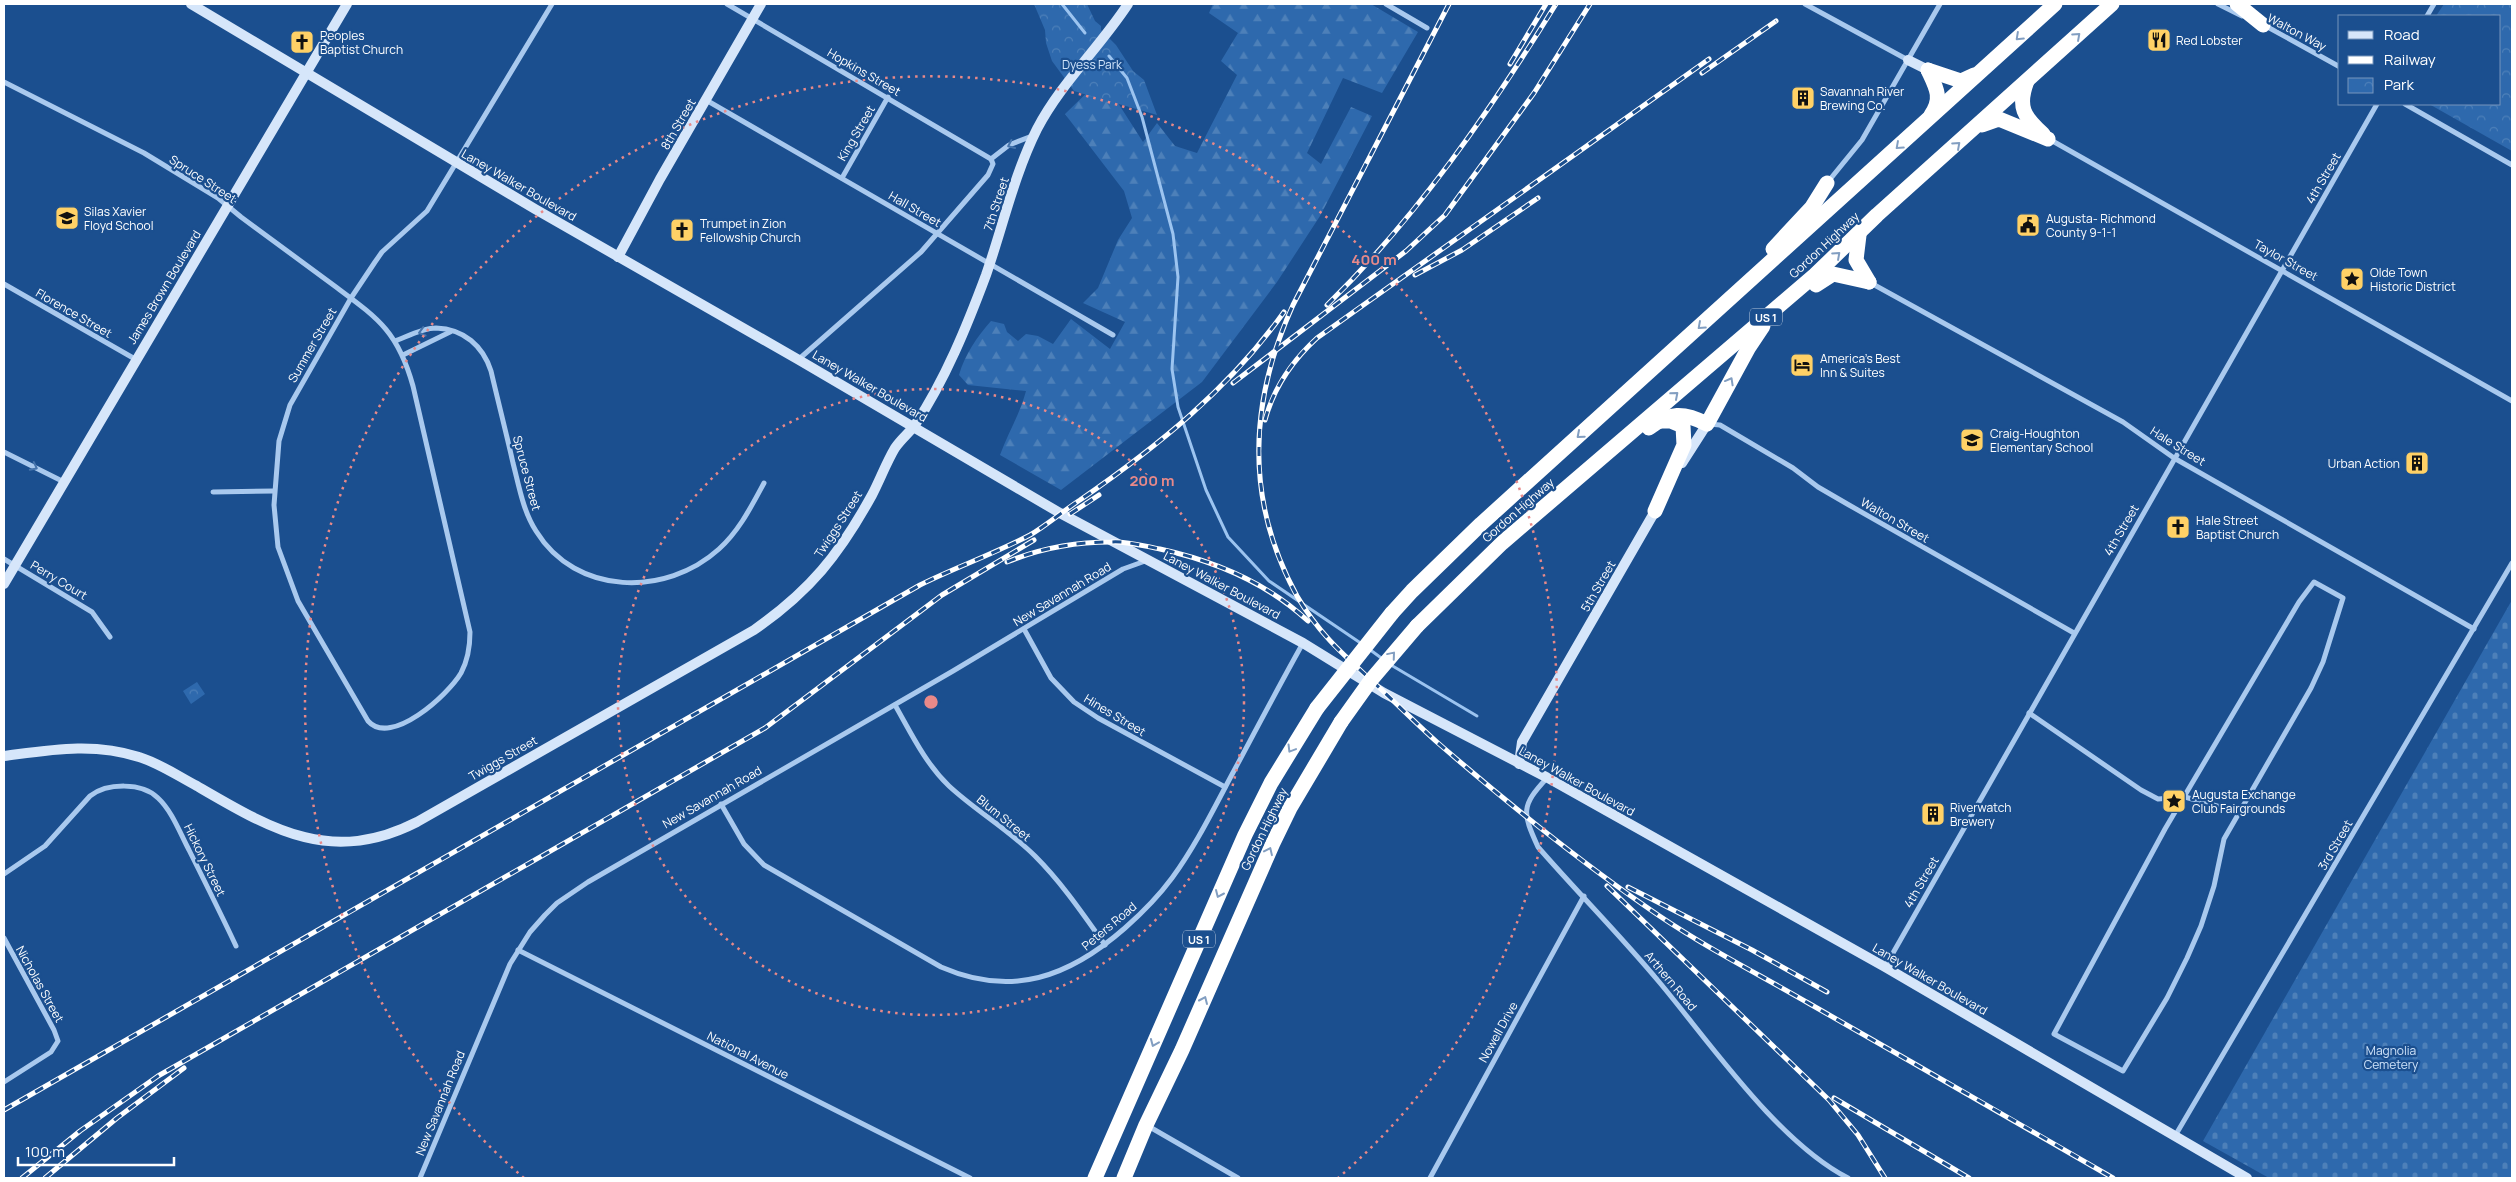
<svg xmlns="http://www.w3.org/2000/svg" width="2516" height="1182" viewBox="0 0 2516 1182" font-family="Manrope,sans-serif">
<style>
.forest{fill:url(#forest-firs)}
.cemetery{fill:url(#cemetery-stones)}
.park{fill:url(#park-crowns)}
.lines{fill:none;stroke-linecap:round;stroke-linejoin:round}
.stream{stroke:#9cc4f0;stroke-width:3}
.street{stroke:#a9c9ee;stroke-width:5}
.secondary{stroke:#d6e6fa;stroke-width:10}
.highway{stroke:#fff;stroke-width:15}
.rail-casing{stroke:#fff;stroke-width:5}
.rail{stroke:#1b4f8f;stroke-width:3;stroke-dasharray:9;stroke-linecap:butt}
.highway-bridge{stroke:#fff;stroke-width:15}
.oneway{stroke:#829ec1}
.oneway2{stroke:#4674ac}
.ring{fill:none;stroke:#e88989;stroke-width:2.5;stroke-dasharray:2.5 5}
.labels{text-anchor:middle;dominant-baseline:central;stroke-width:4.5;stroke-linejoin:round;paint-order:stroke}
.shield{fill:#1b4f8f;stroke:#bbcadd;stroke-width:1}
.shield-label{font-size:11px;font-weight:bold;fill:#fff}
.street-label{font-size:12px;fill:#fff;stroke:#1b4f8f}
.poi-label{font-size:12px;fill:#fff;stroke:#1b4f8f;text-anchor:start}
.park-label{font-size:12px;fill:#cfe3fa;stroke:#1b4f8f}
.centre{fill:#e88989;stroke:#1b4f8f;stroke-width:2.5}
.ring-label{font-size:15px;text-anchor:middle;font-weight:bold;fill:#e88989;stroke:#1b4f8f;stroke-width:4.5;stroke-linejoin:round;paint-order:stroke}
</style>
<defs>
<pattern id="forest-firs" width="22" height="20" patternUnits="userSpaceOnUse" patternTransform="scale(1.25)"><rect width="22" height="20" fill="#2e69ad"/><path d="M5 1l3.5 6h-7zM16 11l3.5 6h-7z" fill="#4d80b9"/></pattern>
<pattern id="cemetery-stones" width="16" height="16" patternUnits="userSpaceOnUse" patternTransform="scale(1.25)"><rect width="16" height="16" fill="#2e69ad"/><path d="M2 7V4a2 2 0 0 1 4 0v3zM10 15v-3a2 2 0 0 1 4 0v3z" fill="#4d80b9"/></pattern>
<pattern id="park-crowns" width="20" height="18" patternUnits="userSpaceOnUse" patternTransform="scale(1.25)"><rect width="20" height="18" fill="#2e69ad"/><path d="M2 6a3 3 0 1 1 6 0M12 15a3 3 0 1 1 6 0" fill="none" stroke="#4d80b9"/></pattern>
</defs>
<rect width="100%" height="100%" fill="#1b4f8f"/>
<path class="forest" d="M1213 4H1371L1418 32 1382 93 1343 78 1307 153 1321 164 1351 107 1372 116 1320 216 1277 282 1202 382 1061 490 1000 455C1008 433 1020 414 1026 391L968 385 959 375C965 354 977 337 991 321L1004 324 1007 332 1018 341 1026 334 1038 336 1053 344 1071 319 1110 349 1125 322 1083 303 1098 288 1118 240 1132 218 1124 191 1065 114 1102 78 1143 142 1157 123 1175 146 1197 153 1237 75 1221 61 1238 33 1209 13Z"/>
<path class="cemetery" d="M2512 600V1178H2269L2203 1141Z"/>
<g class="park">
<path d="M1034 4H1087L1095 21 1101 26V30L1116 45 1133 71 1144 80 1157 115 1074 91 1052 61 1046 43 1045 30Z"/>
<path d="M2444 4H2512V151L2429 104H2500V16H2436Z"/>
<path d="M197 682 205 694 191 704 183 691Z"/>
</g>
<g class="lines">
<g class="stream">
<path d="M1062 4 1085 33"/>
<path d="M1109 56 1127 78 1142 117 1173 234 1178 277 1172 369 1178 407 1206 490 1228 537 1269 581 1362 644"/>
<path d="M1369 649 1384 660"/>
<path d="M1391 665 1477 716"/>
</g>
<g class="street">
<path d="M727 4 991 159"/>
<path d="M1386 4 1427 28"/>
<path d="M1805 4 1908 60"/>
<path d="M2218 4 2242 16"/>
<path d="M2427 16 2434 4"/>
<path d="M2264 25 2340 67"/>
<path d="M4 82 144 153 218 198 241 217 336 287C379 319 398 332 413 386L470 632C470 647 468 660 461 673 448 695 391 747 368 721L298 601 278 547 274 505 279 441 290 405 351 298 375 262 382 252 427 211 552 4"/>
<path d="M706 100 1113 335"/>
<path d="M2405 104 2512 165"/>
<path d="M2049 139 2512 401"/>
<path d="M991 159 1009 145 1032 136"/>
<path d="M842 178 888 97"/>
<path d="M1827 183 1862 140 1940 4"/>
<path d="M1869 282 2123 422 2174 458 2474 629"/>
<path d="M4 284 135 359"/>
<path d="M395 341C408 336 423 328 436 328 464 329 483 346 491 371 498 401 506 432 513 463 519 486 523 511 536 531 576 596 666 597 719 549 739 531 751 507 764 483"/>
<path d="M403 355 450 332"/>
<path d="M799 359 921 252 988 175 993 164 991 159"/>
<path d="M1709 424 1720 425 1793 468 1818 487 1849 505 2074 633"/>
<path d="M4 452 64 482"/>
<path d="M213 492 274 491"/>
<path d="M4 559 92 612 110 637"/>
<path d="M2314 582 2343 598 2323 662 2311 688 2224 839 2214 886 2201 926 2187 958 2167 998 2123 1071 2054 1034 2165 829 2299 602Z"/>
<path d="M1024 629 1051 678 1074 702 1098 718 1225 787"/>
<path d="M895 705C911 733 925 763 949 786 976 811 1009 830 1035 856 1062 883 1083 914 1105 945"/>
<path d="M2029 713 2141 790 2158 799 2185 797 2238 812"/>
<path d="M1547 778C1521 806 1522 812 1538 847 1578 893 1621 936 1660 983 1711 1044 1778 1142 1848 1178"/>
<path d="M721 804 744 844 764 865 941 967C1012 998 1069 977 1125 928 1142 913 1158 897 1172 878 1197 844 1216 804 1236 767 1258 726 1280 684 1303 643"/>
<path d="M4 874 45 846 90 796C107 783 142 782 158 798 172 811 180 833 189 850 205 882 221 914 236 946"/>
<path d="M4 938 54 1030 58 1041 51 1052 4 1082"/>
<path d="M518 950 970 1178"/>
<path d="M1885 967 2377 104"/>
<path d="M1148 1126 1238 1178"/>
<path d="M2175 1136 2512 563"/>
<path d="M420 1178 510 964 530 932 545 915 557 903 588 882 953 671 1123 569 1148 560"/>
<path d="M1430 1178 1584 896"/>
</g>
<g class="secondary">
<path d="M191 4 535 209 799 360 1060 513 1303 643 1384 693 1548 778 1885 967 2247 1178"/>
<path d="M1908 60 1928 70"/>
<path d="M618 257 660 179 761 4"/>
<path d="M1682 463 1707 424"/>
<path d="M4 584 347 4"/>
<path d="M4 756C50 750 93 742 139 757 159 763 178 776 197 786 271 829 331 866 417 822L754 630C810 591 839 555 872 495 880 480 886 463 895 448 901 439 909 433 915 425 945 380 967 326 986 275 1003 226 1014 175 1037 129 1061 83 1100 47 1128 4"/>
<path d="M1519 764 1522 742 1658 506"/>
</g>
<g class="highway">
<path d="M2237 4 2263 25"/>
<path d="M1928 70 1961 81 1974 75"/>
<path d="M1928 70C1936 87 1943 98 1931 115"/>
<path d="M2027 81C2017 107 2024 117 2043 134"/>
<path d="M1982 125 1999 119 2048 139"/>
<path d="M1859 235 1856 260 1869 282"/>
<path d="M1773 249 1812 207 1827 183"/>
<path d="M1816 285 1833 274 1869 282"/>
<path d="M1649 428C1669 412 1684 412 1707 424L1749 347 1763 326"/>
<path d="M1655 511 1684 445 1683 426 1671 421H1661"/>
<path d="M1392 613 1412 591 1481 524 2055 4"/>
<path d="M1417 626 1502 543 1815 275 1877 215 2112 4"/>
<path d="M1095 1178 1245 835 1271 783 1317 708"/>
<path d="M1124 1178 1146 1125 1182 1050 1273 843 1290 808 1341 722"/>
</g>
<g class="rail-casing">
<g id="rail">
<path d="M1449 4 1293 305C1249 402 1245 501 1297 596 1322 639 1350 660 1385 693 1403 710 1420 727 1438 743 1504 800 1573 856 1645 906 1697 943 1755 972 1810 1004 1911 1062 2012 1119 2113 1178"/>
<path d="M1510 64 1546 4"/>
<path d="M1702 73 1776 21"/>
<path d="M1415 275 1462 250 1538 198"/>
<path d="M1327 305C1417 217 1490 111 1556 4"/>
<path d="M1233 383 1406 251 1445 215 1534 93 1590 4"/>
<path d="M1265 420C1274 387 1292 361 1317 338L1709 59"/>
<path d="M1070 514 1099 495"/>
<path d="M1007 562C1041 548 1075 542 1111 542 1127 541 1144 546 1160 549 1215 561 1266 582 1308 621"/>
<path d="M1607 886 1829 1100 1858 1135 1885 1178"/>
<path d="M1628 887 1752 950 1827 992"/>
<path d="M1834 1098 1969 1178"/>
<path d="M4 1110 920 585C956 567 994 554 1030 535 1047 525 1063 511 1080 500 1157 447 1230 388 1284 312"/>
<path d="M22 1178 80 1131 158 1076 765 728 942 595 1034 540"/>
<path d="M45 1178 117 1118 184 1068"/>
</g>
</g>
<use href="#rail" class="rail"/>
<g class="highway-bridge">
<path d="M1317 708 1392 613"/>
<path d="M1341 722 1371 680 1417 626"/>
</g>
</g>
<defs><path id="oneway-chevron" d="M-2-3.5L2.5 0L-2 3.5" fill="none" stroke-width="1.6" stroke-linecap="round" stroke-linejoin="round" transform="scale(1.25)"/></defs>
<g class="oneway">
<use href="#oneway-chevron" transform="translate(2077 36) rotate(-42)"/>
<use href="#oneway-chevron" transform="translate(2019 37) rotate(137)"/>
<use href="#oneway-chevron" transform="translate(1957 145) rotate(-42)"/>
<use href="#oneway-chevron" transform="translate(1899 146) rotate(138)"/>
<use href="#oneway-chevron" transform="translate(1837 255) rotate(-42)"/>
<use href="#oneway-chevron" transform="translate(1701 326) rotate(138)"/>
<use href="#oneway-chevron" transform="translate(1730 381) rotate(-61)"/>
<use href="#oneway-chevron" transform="translate(1675 395) rotate(-41)"/>
<use href="#oneway-chevron" transform="translate(1580 435) rotate(139)"/>
<use href="#oneway-chevron" transform="translate(1392 655) rotate(-50)"/>
<use href="#oneway-chevron" transform="translate(1291 749) rotate(121)"/>
<use href="#oneway-chevron" transform="translate(1269 851) rotate(-65)"/>
<use href="#oneway-chevron" transform="translate(1219 894) rotate(114)"/>
<use href="#oneway-chevron" transform="translate(1204 1000) rotate(-66)"/>
<use href="#oneway-chevron" transform="translate(1154 1043) rotate(113)"/>
</g>
<g class="oneway2">
<use href="#oneway-chevron" transform="translate(1011 145) rotate(155)"/>
<use href="#oneway-chevron" transform="translate(422 332) rotate(164)"/>
<use href="#oneway-chevron" transform="translate(34 467) rotate(27)"/>
</g>
<g class="ring">
<circle cx="931" cy="702" r="313"/>
<path d="M524 1178A626 626 0 1 1 1338 1178"/>
</g>
<defs>
<g id="restaurant-square" transform="scale(1.25)"><rect x="-9" y="-9" width="18" height="18" rx="4" fill="#ffd166" stroke="#1b4f8f"/><path d="M-5-6h1v4h1v-4h1v4h1v-4h1v5L-1.5 .5V6h-2V.5L-5-1ZM5-6V6H3V1.5H1.5Q1.5-4 5-6Z" fill="#111"/></g>
<g id="church-square" transform="scale(1.25)"><rect x="-9" y="-9" width="18" height="18" rx="4" fill="#ffd166" stroke="#1b4f8f"/><path d="M-1.2-6h2.4v3.5h3.3v2.4h-3.3V6h-2.4V-.1h-3.3v-2.4h3.3Z" fill="#111"/></g>
<g id="building-square" transform="scale(1.25)"><rect x="-9" y="-9" width="18" height="18" rx="4" fill="#ffd166" stroke="#1b4f8f"/><path d="M-4-6H4V6H1V3H-1V6H-4ZM-2.5-4.3h1.7v1.8h-1.7ZM.8-4.3h1.7v1.8H.8ZM-2.5-1h1.7V.8h-1.7ZM.8-1h1.7V.8H.8Z" fill="#111"/></g>
<g id="school-square" transform="scale(1.25)"><rect x="-9" y="-9" width="18" height="18" rx="4" fill="#ffd166" stroke="#1b4f8f"/><path d="M0-5L7-2L0 1L-7-2ZM-4 1L0 2.5L4 1V4Q0 6-4 4Z" fill="#111"/></g>
<g id="civic-square" transform="scale(1.25)"><rect x="-9" y="-9" width="18" height="18" rx="4" fill="#ffd166" stroke="#1b4f8f"/><path d="M-.6-6.5H3V-4.5H.6V-3L4-1V1h2V6H-6V1h2V-1L-.6-3ZM-1.2 2.5V6h2.4V2.5Z" fill="#111"/></g>
<g id="sight-square" transform="scale(1.25)"><rect x="-9" y="-9" width="18" height="18" rx="4" fill="#ffd166" stroke="#1b4f8f"/><path d="M0-6L1.8-2.2L6-1.7L2.9 1.2L3.7 5.4L0 3.3L-3.7 5.4L-2.9 1.2L-6-1.7L-1.8-2.2Z" fill="#111"/></g>
<g id="hotel-square" transform="scale(1.25)"><rect x="-9" y="-9" width="18" height="18" rx="4" fill="#ffd166" stroke="#1b4f8f"/><path d="M-6-4.5h1.5V1H6V5H4.5V3h-9V5H-6ZM-4 0a1.8 1.8 0 1 1 3.6 0ZM.5 0V-2.5h3Q6-2.5 6 0Z" fill="#111"/></g>
</defs>
<g fill-rule="evenodd">
<use href="#restaurant-square" x="2159" y="40"/>
<use href="#church-square" x="302" y="42"/>
<use href="#building-square" x="1803" y="98"/>
<use href="#school-square" x="67" y="218"/>
<use href="#civic-square" x="2028" y="225"/>
<use href="#church-square" x="682" y="230"/>
<use href="#sight-square" x="2352" y="279"/>
<use href="#hotel-square" x="1802" y="365"/>
<use href="#school-square" x="1972" y="440"/>
<use href="#building-square" x="2417" y="463"/>
<use href="#church-square" x="2178" y="527"/>
<use href="#sight-square" x="2174" y="801"/>
<use href="#building-square" x="1933" y="814"/>
</g>
<g class="labels">
<g class="shield">
<rect x="1750" y="308.5" width="32" height="17" rx="4"/>
<rect x="1183" y="930.5" width="32" height="17" rx="4"/>
</g>
<g class="shield-label">
<text x="1766" y="317">US 1</text>
<text x="1199" y="939">US 1</text>
</g>
<g class="street-label">
<text transform="translate(2297 32) rotate(28)">Walton Way</text>
<text transform="translate(864 72) rotate(30)">Hopkins Street</text>
<text transform="translate(678 124) rotate(-60)">8th Street</text>
<text transform="translate(856 133) rotate(-60)">King Street</text>
<text transform="translate(2323 178) rotate(-60)">4th Street</text>
<text transform="translate(203 179) rotate(33)">Spruce Street</text>
<text transform="translate(519 185) rotate(30)">Laney Walker Boulevard</text>
<text transform="translate(996 204) rotate(-72)">7th Street</text>
<text transform="translate(915 209) rotate(30)">Hall Street</text>
<text transform="translate(1824 245) rotate(-43)">Gordon Highway</text>
<text transform="translate(2286 260) rotate(29)">Taylor Street</text>
<text transform="translate(164 287) rotate(-59)">James Brown Boulevard</text>
<text transform="translate(74 313) rotate(30)">Florence Street</text>
<text transform="translate(312 345) rotate(-60)">Summer Street</text>
<text transform="translate(870 386) rotate(30)">Laney Walker Boulevard</text>
<text transform="translate(2178 446) rotate(32)">Hale Street</text>
<text transform="translate(527 473) rotate(75)">Spruce Street</text>
<text transform="translate(1518 510) rotate(-41)">Gordon Highway</text>
<text transform="translate(1895 520) rotate(30)">Walton Street</text>
<text transform="translate(838 524) rotate(-57)">Twiggs Street</text>
<text transform="translate(2121 530) rotate(-60)">4th Street</text>
<text transform="translate(59 580) rotate(31)">Perry Court</text>
<text transform="translate(1222 585) rotate(28)">Laney Walker Boulevard</text>
<text transform="translate(1598 586) rotate(-60)">5th Street</text>
<text transform="translate(1062 594) rotate(-31)">New Savannah Road</text>
<text transform="translate(1115 715) rotate(31)">Hines Street</text>
<text transform="translate(503 758) rotate(-30)">Twiggs Street</text>
<text transform="translate(1577 781) rotate(29)">Laney Walker Boulevard</text>
<text transform="translate(712 797) rotate(-30)">New Savannah Road</text>
<text transform="translate(1004 818) rotate(39)">Blum Street</text>
<text transform="translate(1264 829) rotate(-64)">Gordon Highway</text>
<text transform="translate(2335 845) rotate(-60)">3rd Street</text>
<text transform="translate(205 860) rotate(64)">Hickory Street</text>
<text transform="translate(1921 882) rotate(-60)">4th Street</text>
<text transform="translate(1109 926) rotate(-40)">Peters Road</text>
<text transform="translate(1930 979) rotate(30)">Laney Walker Boulevard</text>
<text transform="translate(1671 981) rotate(50)">Arthern Road</text>
<text transform="translate(40 984) rotate(61)">Nicholas Street</text>
<text transform="translate(1498 1032) rotate(-61)">Nowell Drive</text>
<text transform="translate(748 1055) rotate(27)">National Avenue</text>
<text transform="translate(440 1103) rotate(-68)">New Savannah Road</text>
</g>
<g class="poi-label">
<text x="320" y="35">Peoples<tspan x="320" dy="14">Baptist Church</tspan></text>
<text x="2176" y="40">Red Lobster</text>
<text x="1820" y="91">Savannah River<tspan x="1820" dy="14">Brewing Co.</tspan></text>
<text x="84" y="211">Silas Xavier<tspan x="84" dy="14">Floyd School</tspan></text>
<text x="2046" y="218">Augusta- Richmond<tspan x="2046" dy="14">County 9-1-1</tspan></text>
<text x="700" y="223">Trumpet in Zion<tspan x="700" dy="14">Fellowship Church</tspan></text>
<text x="2370" y="272">Olde Town<tspan x="2370" dy="14">Historic District</tspan></text>
<text x="1820" y="358">America's Best<tspan x="1820" dy="14">Inn &amp; Suites</tspan></text>
<text x="1990" y="433">Craig-Houghton<tspan x="1990" dy="14">Elementary School</tspan></text>
<text x="2400" y="463" text-anchor="end">Urban Action</text>
<text x="2196" y="520">Hale Street<tspan x="2196" dy="14">Baptist Church</tspan></text>
<text x="2192" y="794">Augusta Exchange<tspan x="2192" dy="14">Club Fairgrounds</tspan></text>
<text x="1950" y="807">Riverwatch<tspan x="1950" dy="14">Brewery</tspan></text>
</g>
<g class="park-label">
<text x="1092" y="64">Dyess Park</text>
<text x="2391" y="1050">Magnolia<tspan x="2391" dy="14">Cemetery</tspan></text>
</g>
</g>
<circle cx="931" cy="702" r="8" class="centre"/>
<g class="ring-label">
<text x="1374" y="265">400 m</text>
<text x="1152" y="486">200 m</text>
</g>
<rect width="2516" height="1182" fill="none" stroke="#ffffff" stroke-width="10"/>
<rect x="2338" y="15" width="162" height="90" fill="#1b4f8f" stroke="#7695bc"/>
<rect x="2348" y="31" width="25" height="8" fill="#d6e6fa" stroke="#7695bc"/>
<text x="2384" y="40" font-size="15" fill="#ffffff">Road</text>
<rect x="2348" y="56" width="25" height="8" fill="#ffffff" stroke="#7695bc"/>
<text x="2384" y="65" font-size="15" fill="#ffffff">Railway</text>
<rect x="2348" y="78" width="25" height="15" fill="url(#park-crowns)" stroke="#7695bc"/>
<text x="2384" y="90" font-size="15" fill="#ffffff">Park</text>
<path d="M18 1157v8h156v-8" fill="none" stroke="#ffffff" stroke-width="2.5"/>
<text x="25" y="1157" font-size="15" fill="#ffffff" stroke="#1b4f8f" stroke-width="4" paint-order="stroke">100 m</text>
</svg>
